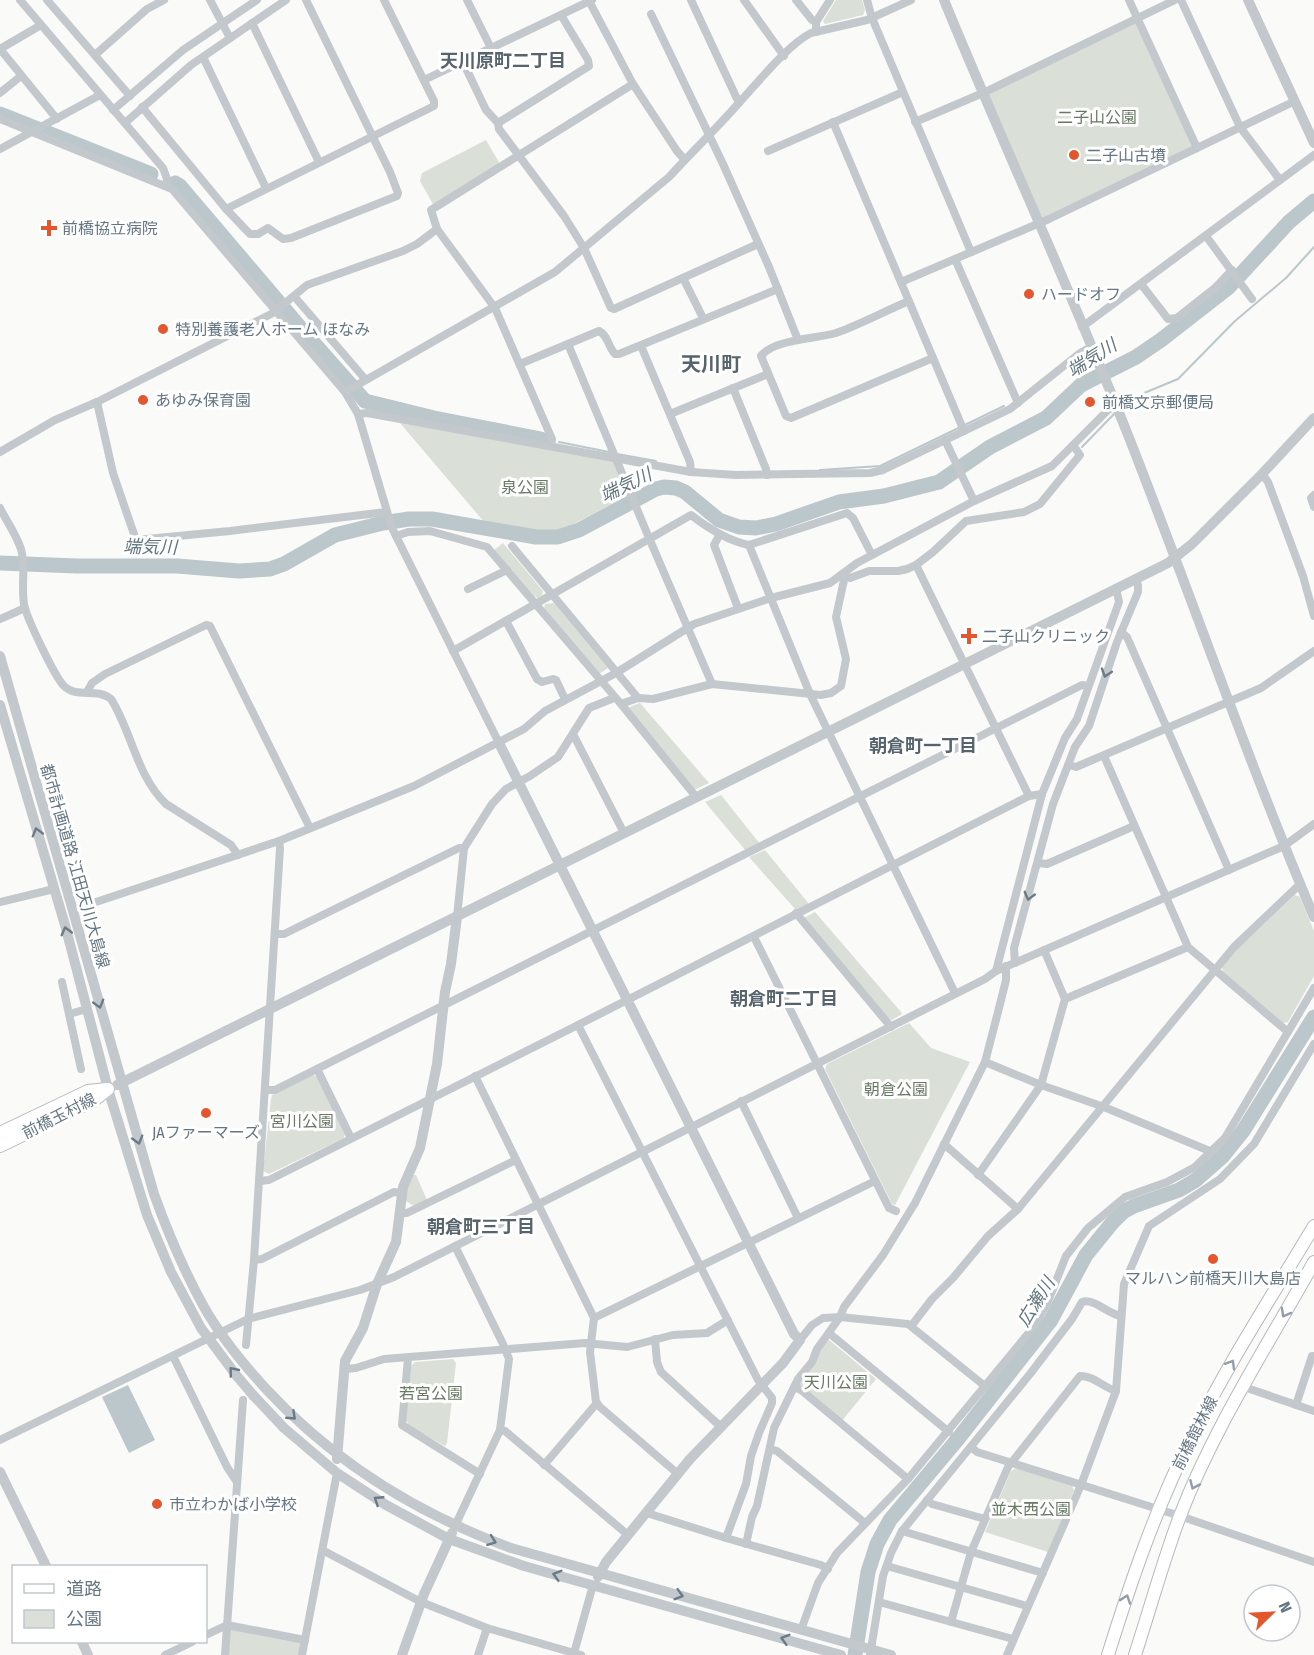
<svg xmlns="http://www.w3.org/2000/svg" width="1314" height="1655" viewBox="0 0 1314 1655" font-family="'Fira Sans Condensed','Noto Sans JP',sans-serif">
<style>
.green{fill:#dadfd7}
.water{fill:#bbc7cb}
.lines{fill:none;stroke-linecap:round;stroke-linejoin:round}
.stream{stroke:#bbc7cb;stroke-width:2}
.river{stroke:#bbc7cb;stroke-width:15}
.primary-casing{stroke:#b5babe;stroke-width:14}
.minor{stroke:#c3c8cc;stroke-width:8}
.tertiary{stroke:#c3c8cc;stroke-width:10}
.primary{stroke:#fff;stroke-width:12}
.oneway{stroke:#6a7a87}
.oneway2{stroke:#939fa8}
.poi-dot{fill:#e4572e;stroke:#fff;stroke-width:2}
.labels{text-anchor:middle;dominant-baseline:central;stroke-width:6;stroke-linejoin:round;paint-order:stroke}
.park-label{font-size:16px;fill:#687a64;stroke:#fff}
.poi-label{font-size:16px;fill:#657683;stroke:#fff;text-anchor:start}
.street-label{font-size:16px;fill:#657683;stroke:#fff}
.neighbourhood-label{font-size:18px;font-weight:bold;fill:#57646e;stroke:#fff}
.water-label{font-size:18px;font-style:italic;fill:#60757c;stroke:#fff}
.quarter-label{font-size:20px;font-weight:bold;fill:#57646e;stroke:#fff}
</style>
<rect width="100%" height="100%" fill="#fafaf8"/>
<g class="green">
<path d="M836 0H862L865 10 863 15 825 24 823 21Z"/>
<path d="M1137 18 1197 148 1038 224 983 93Z"/>
<path d="M486 140 500 164 438 203 433 204 420 181 422 173Z"/>
<path d="M400 423 612 459 627 496 564 529 547 532 485 523Z"/>
<path d="M503 543 543 591 542 595 538 598 534 596 494 550Z"/>
<path d="M554 603 608 668 599 674 544 609 545 604Z"/>
<path d="M640 703 709 783 694 790 627 708Z"/>
<path d="M721 795 760 844 746 851 705 802Z"/>
<path d="M765 850 809 904 796 910 749 857Z"/>
<path d="M1295 895 1300 897 1314 931V976L1288 1022 1283 1023 1223 973 1222 967 1238 948Z"/>
<path d="M815 912 901 1012 902 1014 892 1020 888 1019 804 918Z"/>
<path d="M909 1023 931 1048 970 1062 895 1205 892 1204 825 1069 827 1064Z"/>
<path d="M313 1075 318 1077 345 1133 344 1138 269 1174 263 1171 271 1099 272 1095Z"/>
<path d="M414 1175H416L427 1200 414 1206 406 1201V1190Z"/>
<path d="M829 1340 876 1379 841 1422 799 1388V1382L814 1365 825 1341Z"/>
<path d="M453 1359 456 1363 447 1443 445 1446 409 1426 406 1420 411 1366 415 1362Z"/>
<path d="M1016 1468 1072 1486 1074 1490 1048 1552 985 1532 1011 1471Z"/>
<path d="M230 1628 303 1642 300 1655H228Z"/>
</g>
<path class="water" d="M128 1385 155 1440 129 1453 102 1397Z"/>
<g class="lines">
<g class="stream">
<path d="M1121 408 1132 398 1178 379 1235 321 1286 278 1314 247"/>
<path d="M559 442 609 452"/>
<path d="M1082 447 1114 414"/>
<path d="M617 454 656 461"/>
<path d="M820 470 880 466 1004 406"/>
</g>
<g class="river">
<path d="M0 114 151 174"/>
<path d="M175 183 180 186 304 332 365 401 434 418 541 439"/>
<path d="M0 563 77 566H177L239 571 270 569 284 564 335 535 383 523 409 519H432L536 537H558L579 530 656 489 664 487 676 488 685 492 719 520 739 527 756 528 776 524 839 502 884 496 939 482 990 447 1046 418 1081 385 1136 357 1161 340 1229 287 1289 222 1314 201"/>
<path d="M855 1655 868 1572 877 1544 890 1520 957 1440 1051 1320 1086 1255 1112 1223 1123 1212 1134 1206 1179 1190 1196 1180 1222 1157 1243 1131 1314 1017"/>
</g>
<g class="primary-casing">
<g id="primary">
<path d="M0 1133 88 1091 107 1089"/>
<path d="M0 1146 93 1101 108 1089"/>
<path d="M1108 1655C1131 1581 1156 1508 1191 1438 1227 1365 1272 1296 1314 1226"/>
<path d="M1135 1655C1150 1609 1163 1561 1180 1516 1214 1427 1268 1345 1314 1262"/>
</g>
</g>
<g class="minor">
<path d="M20 0 163 168 167 179 166 186"/>
<path d="M47 0 130 96"/>
<path d="M210 0 230 38"/>
<path d="M467 0 491 48"/>
<path d="M691 0 739 103"/>
<path d="M744 0 784 56"/>
<path d="M796 0 812 20 816 22"/>
<path d="M867 0 872 18 971 252"/>
<path d="M1129 0 1197 148"/>
<path d="M1181 0 1240 127 1280 180"/>
<path d="M589 1 633 84 677 151 684 159"/>
<path d="M651 14 723 164 769 267 798 340"/>
<path d="M252 23 319 162"/>
<path d="M816 32V22L830 0"/>
<path d="M0 49 57 119"/>
<path d="M0 49 41 25"/>
<path d="M95 55 147 9 164 0"/>
<path d="M203 57 266 188"/>
<path d="M463 62 486 110 498 123 499 129 564 216 584 248 611 308 614 309 758 244"/>
<path d="M424 80 592 0"/>
<path d="M0 93 21 76"/>
<path d="M142 107 226 209 250 234H258L268 228 283 239 291 238 397 196 398 193 390 172 306 0"/>
<path d="M113 110 183 50 257 0"/>
<path d="M0 119 172 189 345 392 358 414 392 528 499 743"/>
<path d="M833 122 964 431"/>
<path d="M915 122 983 93 1175 0"/>
<path d="M125 123 191 65 286 0"/>
<path d="M498 123 589 66 588 60 561 15"/>
<path d="M0 149 100 95"/>
<path d="M768 151 903 92"/>
<path d="M226 209 434 106V101L384 0"/>
<path d="M1206 236 1252 299"/>
<path d="M955 259 1018 403"/>
<path d="M683 278 703 318"/>
<path d="M901 282 1049 219 1295 101"/>
<path d="M1141 284 1168 319 1177 318 1215 288 1232 270"/>
<path d="M294 296 365 379"/>
<path d="M909 301C885 311 861 324 836 333 816 339 774 339 761 356L786 416 791 418 933 358"/>
<path d="M1082 327 1314 155"/>
<path d="M568 344 649 538 712 684"/>
<path d="M641 346 690 462 691 472"/>
<path d="M520 364 599 331C608 335 608 347 615 354H619L778 289"/>
<path d="M733 388 766 469 767 475"/>
<path d="M345 392 555 272 669 177C691 153 715 130 737 105 756 85 787 45 811 33L867 20 911 0"/>
<path d="M97 402 113 473 136 540 230 531 386 512"/>
<path d="M358 414 367 413 691 472 736 475 870 473 883 470 1010 409 1080 353 1091 347"/>
<path d="M670 414 768 374"/>
<path d="M945 440 974 501"/>
<path d="M551 445 552 439 495 308 437 229 431 210 633 84"/>
<path d="M0 452 55 420 97 402 273 313 307 285 403 251 417 244 437 229"/>
<path d="M1262 474 1268 482 1303 576 1314 616"/>
<path d="M1314 495 1311 498 1314 507"/>
<path d="M0 508C7 522 16 534 21 549 26 567 21 585 24 604 26 617 55 677 64 686 77 699 96 687 111 699 132 732 136 775 166 804L231 845 238 855"/>
<path d="M720 534 714 545 738 608"/>
<path d="M396 536 408 532 430 531 487 547 621 704 697 798"/>
<path d="M749 545 810 694 955 993"/>
<path d="M512 546 638 698"/>
<path d="M916 565 1029 796"/>
<path d="M843 574 850 578 869 571H898L907 569 916 565 933 552 966 521 1024 512 1040 504 1080 455 1073 445"/>
<path d="M468 589 507 570"/>
<path d="M0 619 25 608"/>
<path d="M506 621 537 679 542 682 553 679 556 680 565 699"/>
<path d="M1121 632 1127 637 1229 870"/>
<path d="M453 651 691 515C708 528 728 541 749 545L847 513 853 518 872 555"/>
<path d="M87 692 92 683 105 674 206 625 210 626 310 828"/>
<path d="M621 704 638 698 653 699 712 684 821 695 831 693 841 686 846 659 836 617 844 580 843 574"/>
<path d="M573 734 624 833"/>
<path d="M1104 756 1188 947 1288 1032"/>
<path d="M1069 765 1076 767 1261 688 1314 651"/>
<path d="M1038 863 1047 864 1134 826"/>
<path d="M0 902 54 889"/>
<path d="M72 910 279 841 414 786 524 729 545 711 616 673 694 624 771 598 830 583 857 563 974 501 1052 466 1108 410 1115 406"/>
<path d="M796 913 891 1027"/>
<path d="M457 917 464 848 492 804 506 789 530 776 558 757 589 708 614 698"/>
<path d="M275 934H284L459 848H464"/>
<path d="M754 937 889 1208 896 1211"/>
<path d="M1015 963 1014 948 1053 804 1075 747 1089 726 1117 642 1138 592V585L1135 579"/>
<path d="M996 971 1042 794 1065 738 1077 719 1119 602 1116 588"/>
<path d="M62 982 81 1069"/>
<path d="M1065 999 1188 947"/>
<path d="M69 1014 87 1009"/>
<path d="M578 1025 758 1380 772 1398V1403L759 1433 751 1456 746 1484 726 1538"/>
<path d="M985 1062 1041 1085 1104 1107 1212 1152"/>
<path d="M317 1069 351 1138"/>
<path d="M475 1076 594 1318"/>
<path d="M265 1090H275L1082 685 1088 686"/>
<path d="M741 1101 798 1218"/>
<path d="M944 1144 1018 1209"/>
<path d="M978 1175 1041 1085 1065 999 1044 950"/>
<path d="M259 1181 269 1180 578 1025 1029 796 1042 794"/>
<path d="M400 1213H407L516 1160"/>
<path d="M455 1246 503 1344 509 1359 500 1430 455 1526"/>
<path d="M254 1260 262 1259 394 1192 402 1193"/>
<path d="M912 1325 932 1299 953 1278 988 1236 1018 1209 1234 947 1296 888 1301 887"/>
<path d="M829 1333 949 1432"/>
<path d="M655 1339 657 1362 661 1372 721 1427"/>
<path d="M800 1340 812 1325 823 1318 840 1317 908 1324 986 1387"/>
<path d="M246 1345 254 1260 280 848 279 841"/>
<path d="M173 1356 227 1467 237 1482"/>
<path d="M408 1358 402 1425 480 1474"/>
<path d="M345 1369 356 1368 384 1359 585 1343 627 1347 673 1335 707 1333 728 1320"/>
<path d="M794 1387 801 1390 908 1479"/>
<path d="M1244 1387 1314 1411"/>
<path d="M1296 1405 1312 1356H1314"/>
<path d="M500 1430 505 1431 628 1535"/>
<path d="M0 1440 248 1319 360 1290 394 1277 985 979 996 971 1284 846 1314 824"/>
<path d="M971 1447 977 1452 1180 1516 1314 1562"/>
<path d="M770 1449 777 1451 865 1523"/>
<path d="M544 1465 597 1403"/>
<path d="M678 1474 600 1407 596 1402 590 1352 594 1318 875 1181"/>
<path d="M927 1500 932 1504 985 1519"/>
<path d="M647 1513 726 1538 821 1565 828 1569"/>
<path d="M902 1531 1043 1573"/>
<path d="M746 1544 752 1517 757 1506 774 1428 798 1379 812 1362 817 1349 840 1317 844 1307 883 1255 915 1203 985 1062 998 1012 1006 980V966"/>
<path d="M324 1551 421 1602 487 1628 581 1655"/>
<path d="M887 1566 1027 1606"/>
<path d="M879 1602 1013 1639"/>
<path d="M951 1622 971 1552 1008 1467 1080 1376C1093 1375 1104 1388 1116 1391"/>
<path d="M801 1630 818 1583 837 1553 908 1479 1032 1329 1047 1304 1066 1256 1088 1228 1125 1197 1167 1182 1195 1167 1225 1138 1314 988"/>
<path d="M206 1635 227 1625 305 1640"/>
<path d="M574 1653 593 1585"/>
<path d="M165 1655 192 1642"/>
<path d="M225 1655 243 1400"/>
<path d="M302 1655 337 1473"/>
<path d="M478 1655 487 1628"/>
<path d="M870 1655 883 1576 891 1553 902 1531 1030 1374 1072 1319 1082 1302C1094 1298 1108 1314 1121 1316"/>
<path d="M1007 1655 1081 1485 1116 1391 1124 1284 1149 1226 1220 1179 1254 1144 1314 1044"/>
</g>
<g class="tertiary">
<path d="M944 0C1004 146 1070 289 1128 435 1191 595 1247 759 1314 917"/>
<path d="M1248 0 1314 143"/>
<path d="M0 656 154 1194C168 1233 184 1271 204 1307 221 1337 244 1365 267 1390 335 1463 418 1514 511 1548L891 1655"/>
<path d="M0 705 65 925 108 1089 147 1215 171 1272 201 1328 236 1375 253 1395 284 1428 337 1473 386 1505 449 1539 524 1566 841 1655"/>
<path d="M499 743 794 1334 800 1340 783 1363 690 1459 606 1562 598 1577"/>
<path d="M117 1085 1168 563 1192 544 1262 474 1314 418"/>
<path d="M337 1459 345 1361 363 1328 377 1284 396 1242 403 1187 420 1148 437 1064 445 992 451 964 457 917"/>
<path d="M0 1472 46 1566"/>
<path d="M82 1642 88 1655"/>
<path d="M402 1655 424 1594 452 1533"/>
</g>
<use href="#primary" class="primary"/>
</g>
<defs><path id="oneway-chevron" d="M-2-3.5L2.5 0L-2 3.5" fill="none" stroke-width="1.6" stroke-linecap="round" stroke-linejoin="round" transform="scale(1.5)"/></defs>
<g class="oneway">
<use href="#oneway-chevron" transform="translate(1106 673) rotate(108)"/>
<use href="#oneway-chevron" transform="translate(37 832) rotate(-106)"/>
<use href="#oneway-chevron" transform="translate(1029 896) rotate(105)"/>
<use href="#oneway-chevron" transform="translate(66 931) rotate(-105)"/>
<use href="#oneway-chevron" transform="translate(99 1004) rotate(74)"/>
<use href="#oneway-chevron" transform="translate(138 1140) rotate(74)"/>
<use href="#oneway-chevron" transform="translate(233 1371) rotate(-129)"/>
<use href="#oneway-chevron" transform="translate(292 1416) rotate(43)"/>
<use href="#oneway-chevron" transform="translate(378 1500) rotate(-147)"/>
<use href="#oneway-chevron" transform="translate(492 1541) rotate(20)"/>
<use href="#oneway-chevron" transform="translate(557 1575) rotate(-164)"/>
<use href="#oneway-chevron" transform="translate(679 1595) rotate(16)"/>
<use href="#oneway-chevron" transform="translate(785 1639) rotate(-164)"/>
</g>
<g class="oneway2">
<use href="#oneway-chevron" transform="translate(1285 1313) rotate(119)"/>
<use href="#oneway-chevron" transform="translate(1231 1364) rotate(-59)"/>
<use href="#oneway-chevron" transform="translate(1194 1485) rotate(114)"/>
<use href="#oneway-chevron" transform="translate(1126 1599) rotate(-71)"/>
</g>
<g class="poi-dot">
<circle cx="1074" cy="155" r="6"/>
<path d="M46 219h6v6h6v6h-6v6h-6v-6h-6v-6h6z"/>
<circle cx="1029" cy="294" r="6"/>
<circle cx="163" cy="329" r="6"/>
<circle cx="143" cy="400" r="6"/>
<circle cx="1090" cy="402" r="6"/>
<path d="M966 627h6v6h6v6h-6v6h-6v-6h-6v-6h6z"/>
<circle cx="206" cy="1113" r="6"/>
<circle cx="1213" cy="1259" r="6"/>
<circle cx="157" cy="1504" r="6"/>
</g>
<g class="labels">
<g class="park-label">
<text x="1097" y="117">二子山公園</text>
<text x="525" y="487">泉公園</text>
<text x="896" y="1089">朝倉公園</text>
<text x="302" y="1121">宮川公園</text>
<text x="836" y="1382">天川公園</text>
<text x="431" y="1393">若宮公園</text>
<text x="1031" y="1509">並木西公園</text>
</g>
<g class="poi-label">
<text x="1086" y="155">二子山古墳</text>
<text x="62" y="228">前橋協立病院</text>
<text x="1041" y="294">ハードオフ</text>
<text x="175" y="329">特別養護老人ホーム ほなみ</text>
<text x="155" y="400">あゆみ保育園</text>
<text x="1102" y="402">前橋文京郵便局</text>
<text x="982" y="636">二子山クリニック</text>
<text x="206" y="1132" text-anchor="middle">JAファーマーズ</text>
<text x="1213" y="1278" text-anchor="middle">マルハン前橋天川大島店</text>
<text x="169" y="1504">市立わかば小学校</text>
</g>
<g class="street-label">
<text transform="translate(75 866) rotate(74)">都市計画道路 江田天川大島線</text>
<text transform="translate(59 1116) rotate(-27)">前橋玉村線</text>
<text transform="translate(1195 1433) rotate(-63)">前橋館林線</text>
</g>
<g class="neighbourhood-label">
<text x="503" y="61">天川原町二丁目</text>
<text x="923" y="746">朝倉町一丁目</text>
<text x="784" y="999">朝倉町二丁目</text>
<text x="481" y="1227">朝倉町三丁目</text>
</g>
<g class="water-label">
<text transform="translate(1092 358) rotate(-32)">端気川</text>
<text transform="translate(626 485) rotate(-26)">端気川</text>
<text transform="translate(150 547) rotate(1)">端気川</text>
<text transform="translate(1036 1302) rotate(-58)">広瀬川</text>
</g>
<g class="quarter-label">
<text x="711" y="364">天川町</text>
</g>
</g>
<rect x="12" y="1565" width="195" height="78" fill="#ffffff" stroke="#c1c8cd" stroke-width="1.5"/>
<rect x="24" y="1584" width="30" height="9" fill="#ffffff" stroke="#c1c8cd" stroke-width="1.5"/>
<text x="66" y="1595" font-size="18" fill="#657683">道路</text>
<rect x="24" y="1610" width="30" height="18" fill="#dadfd7" stroke="#c1c8cd" stroke-width="1.5"/>
<text x="66" y="1625" font-size="18" fill="#657683">公園</text>
<g transform="translate(1272 1613) rotate(66)"><circle r="28" fill="#ffffff" stroke="#c1c8cd" stroke-width="1.5"/>
<path d="M0-4.5L10 22L0 15L-10 22Z" fill="#e4572e"/>
<text y="-9" font-size="16" font-weight="bold" text-anchor="middle" fill="#657683">N</text>
</g>
</svg>
